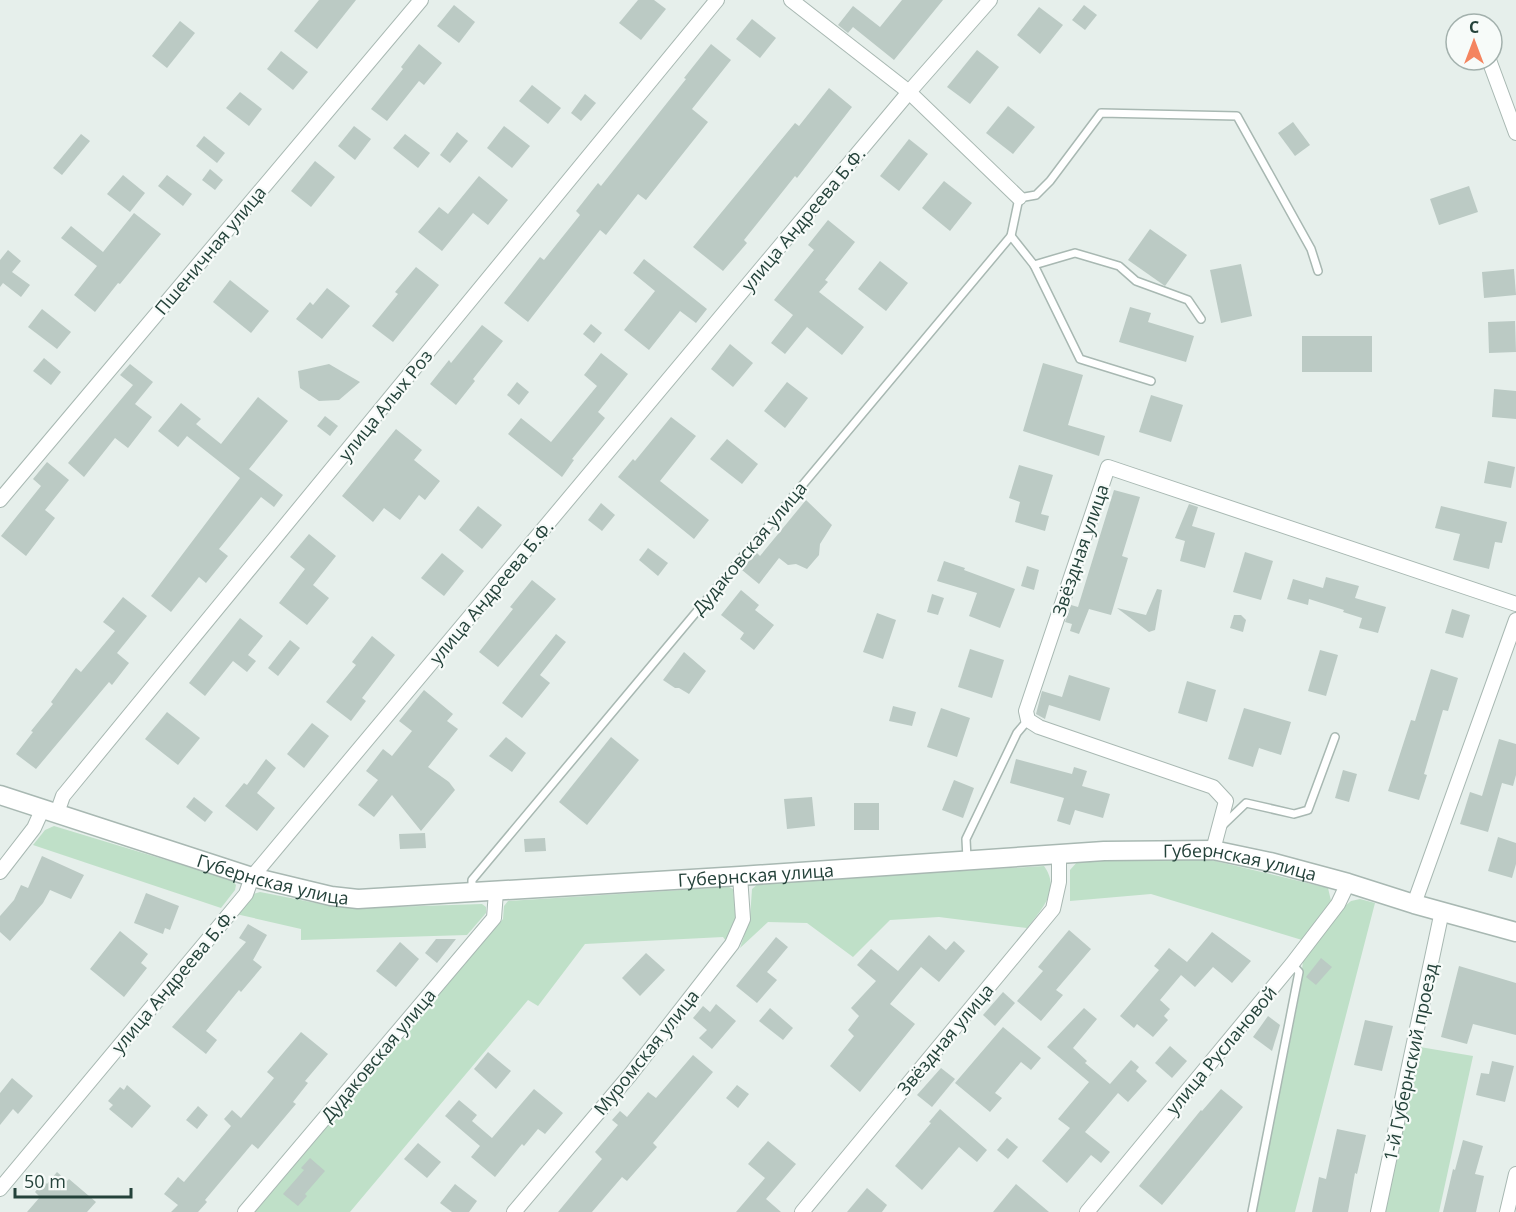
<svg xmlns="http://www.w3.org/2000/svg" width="1516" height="1212" viewBox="0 0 1516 1212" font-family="'Open Sans',sans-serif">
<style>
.green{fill:#bfe0c8}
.building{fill:#bbcac4}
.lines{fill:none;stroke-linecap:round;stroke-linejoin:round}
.service-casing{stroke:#a8b8b2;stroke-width:10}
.minor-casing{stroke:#a8b8b2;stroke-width:16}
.tertiary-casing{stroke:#a8b8b2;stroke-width:21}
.service{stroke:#fff;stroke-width:7}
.minor{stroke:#fff;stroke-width:14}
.tertiary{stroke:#fff;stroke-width:18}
.labels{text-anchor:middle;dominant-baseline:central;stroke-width:4.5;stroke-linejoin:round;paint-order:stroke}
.street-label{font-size:18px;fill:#24423a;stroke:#f7fbf9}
</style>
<rect width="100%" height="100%" fill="#e6efeb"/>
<g class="green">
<path d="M54 826 232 880 236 885 235 890 221 908 33 845 45 830Z"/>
<path d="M1167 858 1211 860 1328 888 1332 905 1302 940 1151 894 1070 901V870L1078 861Z"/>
<path d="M1044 866C1061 889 1042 909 1027 928L939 917 890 920 853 957 807 923 768 922 740 948 750 918 752 889 759 883Z"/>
<path d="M729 887 733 889 736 918 726 941 723 937 585 944 538 1006 528 1000 350 1212H255L503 919 504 906 508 901Z"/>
<path d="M260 892 331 906 360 908 482 904 486 907V913L467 935 301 940V929L236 914 253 894Z"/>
<path d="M1360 899 1375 903 1295 1212H1256L1298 1002 1303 961 1311 946 1345 906 1351 901Z"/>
<path d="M1420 1047 1473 1056 1439 1212H1384Z"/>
</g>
<g class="building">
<path d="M319 0H356L317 49 294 31Z"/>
<path d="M638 0H654L666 9 641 40 619 23Z"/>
<path d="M902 0H943L894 60 853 27 848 33 838 25 853 6 880 27Z"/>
<path d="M454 5 475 22 459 43 437 26Z"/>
<path d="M1084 5 1097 15 1085 30 1072 20Z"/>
<path d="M1039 7 1063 25 1040 54 1017 35Z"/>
<path d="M752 19 776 38 760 58 736 39Z"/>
<path d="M180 21 195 33 167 68 152 56Z"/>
<path d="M419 44 442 63 424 85 419 81 387 121 371 109 403 69 401 67Z"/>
<path d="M711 44 731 60 692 109 708 122 646 200 638 194 606 235 600 230 528 322 504 303 540 257 544 260 580 215 576 211 598 183 601 186 686 79 684 78Z"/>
<path d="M977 50 999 67 970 104 947 87Z"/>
<path d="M281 51 308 72 293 90 267 69Z"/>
<path d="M532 85 561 108 548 124 519 101Z"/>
<path d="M829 88 852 107 797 178 795 176 744 240 747 243 723 271 693 247 795 123 799 126Z"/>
<path d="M240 92 262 109 249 126 226 108Z"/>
<path d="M585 94 596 103 581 121 571 113Z"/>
<path d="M1008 106 1035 127 1013 154 986 133Z"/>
<path d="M1293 122 1310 145 1295 156 1278 133Z"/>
<path d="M354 126 371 139 355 160 338 146Z"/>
<path d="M504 126 530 146 512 168 487 148Z"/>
<path d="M457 132 468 141 450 163 440 155Z"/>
<path d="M81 134 90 141 62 175 53 168Z"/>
<path d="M405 134 430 153 418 168 393 148Z"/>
<path d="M204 136 225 153 217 163 196 146Z"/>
<path d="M909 139 928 154 899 191 880 176Z"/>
<path d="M315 161 335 177 311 207 291 191Z"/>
<path d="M210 169 223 180 215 190 202 180Z"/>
<path d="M123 175 145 193 130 212 107 194Z"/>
<path d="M167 175 192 194 183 206 158 186Z"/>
<path d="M479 176 508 200 488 225 473 213 442 251 418 232 439 207 448 214Z"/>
<path d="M944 181 972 203 950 231 922 208Z"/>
<path d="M1469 186 1478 212 1439 225 1430 199Z"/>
<path d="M134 213 161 234 120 284 118 283 95 312 74 295 97 266 61 238 71 226 103 252Z"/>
<path d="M828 220 855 242 825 280 828 282 819 292 864 327 842 355 807 327 785 354 771 343 793 315 774 300 814 250 808 245Z"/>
<path d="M1150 229 1187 255 1165 286 1128 260Z"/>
<path d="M8 250 21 261 12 272 30 285 21 297 3 283 0 287V260Z"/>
<path d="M644 259 707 309 696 323 680 311 649 350 624 330 655 291 633 273Z"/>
<path d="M880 261 908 283 886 311 858 289Z"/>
<path d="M1241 264 1252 316 1221 323 1210 270Z"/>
<path d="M416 267 439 285 393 342 372 326 398 294 395 292Z"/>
<path d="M1514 269 1516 295 1484 298 1482 272Z"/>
<path d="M230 280 269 311 251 333 213 302Z"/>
<path d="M327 288 350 306 322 339 296 319 310 302 313 305Z"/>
<path d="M1130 307 1151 313 1148 322 1194 336 1186 362 1119 342Z"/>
<path d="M42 309 71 332 57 349 28 327Z"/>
<path d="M1515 321 1516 352 1489 353 1488 322Z"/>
<path d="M591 324 602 333 594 343 583 334Z"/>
<path d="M482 325 503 341 473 379 475 381 456 405 430 384 449 360 451 363Z"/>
<rect x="1302" y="336" width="70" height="36"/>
<path d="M730 344 753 363 733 387 711 369Z"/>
<path d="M601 353 628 374 598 412 605 418 572 459 574 460 562 477 508 434 521 418 551 442 597 386 584 375Z"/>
<path d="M44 358 61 372 51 385 33 371Z"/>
<path d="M1043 363 1083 375 1068 425 1105 436 1099 456 1023 431Z"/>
<path d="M130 364 153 382 135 404 152 417 128 448 115 438 84 477 68 463 133 385 120 375Z"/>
<path d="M329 364 360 382 339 400 319 401 300 388 298 371Z"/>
<path d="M517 382 529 392 519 405 507 395Z"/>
<path d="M787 382 808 398 785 428 764 411Z"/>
<path d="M1494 389 1516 391V419L1492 417Z"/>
<path d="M1151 395 1183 405 1171 442 1139 432Z"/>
<path d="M258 397 288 421 249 469 283 495 274 507 261 497 219 549 228 556 206 583 199 577 171 612 151 596 240 478 187 436 178 447 158 431 181 403 201 419 196 424 221 444Z"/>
<path d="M325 416 338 426 330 436 317 426Z"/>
<path d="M671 417 696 436 660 481 709 520 694 539 618 477 633 459 635 461Z"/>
<path d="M396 429 422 450 414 460 440 481 425 500 419 495 400 520 384 508 373 522 342 496Z"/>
<path d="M727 439 758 464 742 484 710 459Z"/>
<path d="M1488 461 1515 467 1511 488 1484 483Z"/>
<path d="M47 462 69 480 45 510 55 518 26 556 1 536 41 486 33 479Z"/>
<path d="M1019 465 1053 475 1041 514 1049 516 1045 531 1015 522 1020 502 1009 498Z"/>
<path d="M1114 490 1140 497 1122 556 1128 558 1111 615 1089 609 1079 634 1070 631 1072 624 1065 622 1071 605 1078 607Z"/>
<path d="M806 500 832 525 820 544 819 555 807 569 796 564 788 565 779 558 759 584 742 570 756 552 760 556Z"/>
<path d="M601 503 615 515 602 531 588 520Z"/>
<path d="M1189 504 1198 507 1192 526 1215 533 1205 568 1180 561 1185 541 1175 538Z"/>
<path d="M478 506 502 525 482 549 459 530Z"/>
<path d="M1441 506 1507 522 1502 543 1495 542 1489 569 1453 560 1460 534 1435 528Z"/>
<path d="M309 534 336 556 313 585 329 598 307 625 279 603 305 569 290 557Z"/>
<path d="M648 548 668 563 658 576 639 560Z"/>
<path d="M1245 552 1273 561 1261 600 1233 592Z"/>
<path d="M442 553 464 571 444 596 421 578Z"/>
<path d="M944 561 965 568 964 570 1015 589 1000 628 969 616 977 593 937 581Z"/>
<path d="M1027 566 1039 570 1034 590 1021 586Z"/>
<path d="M1326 577 1359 586 1355 598 1386 607 1378 633 1359 628 1362 618 1343 612 1344 610 1309 599 1308 605 1287 599 1293 579 1323 588Z"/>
<path d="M532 580 556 599 498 667 479 652 513 609 510 607Z"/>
<path d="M1157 589 1162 590 1155 630 1149 632 1117 608 1146 615Z"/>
<path d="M741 590 759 605 755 610 774 625 754 650 740 639 744 633 721 615Z"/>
<path d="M932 594 944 598 938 615 927 612Z"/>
<path d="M123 597 147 616 117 653 129 663 112 685 109 682 36 769 16 754 33 732 31 731 53 704 51 702 76 668 81 672 115 631 103 622Z"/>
<path d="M1452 609 1470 615 1463 638 1445 633Z"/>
<path d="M877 613 896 620 883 659 863 652Z"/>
<path d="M1234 615H1241L1246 620 1243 632 1230 628Z"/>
<path d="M240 618 263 636 248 655 256 661 247 672 233 661 205 696 189 683Z"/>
<path d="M556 634 566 642 540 675 550 683 522 718 502 703Z"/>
<path d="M372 636 395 655 362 698 366 701 351 721 326 702 356 665 352 662Z"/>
<path d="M290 640 300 648 278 676 268 668Z"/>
<path d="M970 649 1004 660 992 698 958 687Z"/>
<path d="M1320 650 1338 655 1326 696 1308 691Z"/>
<path d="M684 652 706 671 689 694 679 688H675L663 680Z"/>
<path d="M1431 669 1458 678 1448 711 1443 710 1424 774 1427 775 1419 800 1388 791 1411 720 1415 721Z"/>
<path d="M1069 675 1110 688 1100 721 1049 705 1045 719 1036 714 1042 691 1062 697Z"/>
<path d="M1187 681 1216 690 1207 722 1178 713Z"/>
<path d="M424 690 453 714 447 721 458 729 428 767 449 782 455 790 421 831 392 795 374 817 358 805 378 780 366 771 383 749 392 756 412 731 399 721Z"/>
<path d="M893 706 916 712 912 726 889 721Z"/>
<path d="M941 708 970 718 957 757 927 747Z"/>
<path d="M1244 708 1291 722 1281 755 1259 748 1253 767 1228 759Z"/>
<path d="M167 712 200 738 178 765 145 739Z"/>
<path d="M312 723 329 736 304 768 287 754Z"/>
<path d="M506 737 526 753 512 772 489 756Z"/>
<path d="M611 737 639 760 587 825 559 802Z"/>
<path d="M1499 739 1516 744V775L1513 786 1502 783 1488 832 1460 824 1470 792 1482 796Z"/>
<path d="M266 759 276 768 257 793 275 808 257 831 225 806 244 783 247 785Z"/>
<path d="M1016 759 1072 774 1074 767 1087 771 1082 786 1110 794 1103 818 1075 810 1070 825 1057 821 1064 798 1010 783Z"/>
<path d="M1343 770 1357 774 1349 802 1335 798Z"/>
<path d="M954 780 974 788 963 818 942 810Z"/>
<path d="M194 797 213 812 205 822 186 807Z"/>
<path d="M812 797 815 826 787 829 784 799Z"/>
<rect x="854" y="803" width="25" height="27"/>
<path d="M425 833 426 848 400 849 399 834Z"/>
<path d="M1498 837 1516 843V864L1512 878 1488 871Z"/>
<path d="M545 838 546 851 525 852 524 839Z"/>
<path d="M42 856 84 875 71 899 50 890 43 903 10 941 0 932V916L14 900 21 885 28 888Z"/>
<path d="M146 893 179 906 170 930 165 928 163 934 134 923Z"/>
<path d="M248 924 267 935 253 960 262 967 241 992 239 990 206 1031 217 1040 206 1054 172 1027 246 942 239 938Z"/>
<path d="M1069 930 1091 949 1056 990 1063 995 1041 1021 1017 1001 1043 971 1038 967Z"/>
<path d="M120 931 148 954 141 963 147 968 124 997 90 969Z"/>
<path d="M1212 932 1251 961 1232 983 1213 967 1195 987 1181 975 1160 1000 1170 1009 1164 1016 1168 1020 1153 1037 1137 1024 1134 1028 1120 1016 1159 970 1154 966 1169 948 1187 962Z"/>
<path d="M929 935 946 950 954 941 965 951 939 982 921 967 890 1004 915 1024 860 1092 830 1066 854 1036 848 1030 859 1016 851 1008 876 981 857 965 871 949 898 971Z"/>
<path d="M776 937 788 947 767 972 777 980 757 1003 736 986Z"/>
<path d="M436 939H456L437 963 425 953Z"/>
<path d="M400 942 419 959 396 987 376 971Z"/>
<path d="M646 953 665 970 640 996 622 978Z"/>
<path d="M1321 958 1332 967 1316 985 1306 977Z"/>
<path d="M1459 966 1516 983V1035L1473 1024 1467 1044 1441 1037Z"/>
<path d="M1003 992 1015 1003 995 1026 983 1015Z"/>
<path d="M716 1004 736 1021 712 1049 699 1038 707 1030 693 1018 703 1006 710 1012Z"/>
<path d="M770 1008 793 1028 783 1040 759 1021Z"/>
<path d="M1084 1008 1097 1019 1073 1048 1087 1061 1085 1063 1110 1084 1131 1060 1139 1067 1136 1071 1147 1081 1128 1102 1118 1093 1085 1132 1110 1152 1101 1163 1091 1155 1067 1183 1042 1161 1070 1128 1058 1119 1089 1082 1047 1047Z"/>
<path d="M1268 1016 1280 1025 1272 1051 1253 1037Z"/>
<path d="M1365 1020 1393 1026 1382 1071 1354 1065Z"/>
<path d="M1003 1027 1041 1058 1031 1070 1021 1062 995 1093 1002 1098 990 1112 955 1083Z"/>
<path d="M301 1032 328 1054 305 1081 308 1083 293 1102 296 1104 258 1149 252 1144 205 1200 207 1202 198 1212H171L178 1205 164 1194 178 1177 184 1182 231 1126 224 1119 232 1110 241 1118 274 1078 267 1072Z"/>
<path d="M1170 1046 1187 1061 1172 1078 1155 1063Z"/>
<path d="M488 1052 511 1071 496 1089 474 1069Z"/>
<path d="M693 1055 713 1072 653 1143 657 1147 627 1181 622 1177 592 1212H558L602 1159 595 1152 618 1125 612 1120 620 1111 627 1117 648 1092 656 1098Z"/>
<path d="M1492 1061 1514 1066 1505 1102 1476 1095 1481 1073 1489 1074Z"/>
<path d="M941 1068 955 1079 932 1107 917 1095Z"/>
<path d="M12 1078 33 1096 18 1114 13 1109 0 1125V1093Z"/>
<path d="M127 1085 151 1106 132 1128 109 1109 113 1105 108 1101 120 1087 124 1090Z"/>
<path d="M737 1085 749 1094 738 1108 726 1098Z"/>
<path d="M534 1089 563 1113 545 1134 538 1129 524 1146 522 1144 495 1177 471 1157 480 1146 445 1116 459 1100 477 1115 472 1121 492 1138Z"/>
<path d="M1221 1089 1243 1107 1162 1205 1139 1186 1201 1110 1202 1111Z"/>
<path d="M198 1106 208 1115 197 1129 186 1120Z"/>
<path d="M940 1109 987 1150 977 1162 959 1147 922 1190 895 1166 931 1123 929 1122Z"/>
<path d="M1337 1129 1366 1135 1357 1174 1355 1173 1348 1212H1312L1319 1177 1326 1179Z"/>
<path d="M1007 1138 1018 1147 1008 1159 997 1150Z"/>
<path d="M1463 1140 1483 1146 1475 1174 1484 1176 1476 1212H1443L1453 1169 1455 1170Z"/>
<path d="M768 1141 796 1164 766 1199 781 1212H736L765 1178 748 1164Z"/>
<path d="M418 1143 441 1162 427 1178 404 1159Z"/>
<path d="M310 1158 325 1171 305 1194 307 1196 298 1206 283 1194 304 1170 301 1168Z"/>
<path d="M57 1172 67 1181 69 1179 96 1202 87 1212H27L40 1197 35 1192 44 1181 47 1184Z"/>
<path d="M455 1184 477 1201 469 1212H452L440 1203Z"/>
<path d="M1016 1184 1049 1212H993Z"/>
<path d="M867 1188 887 1205 882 1212H847Z"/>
</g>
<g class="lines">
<g class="service-casing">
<g id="service">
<path d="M1011 236 1034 265 1080 359 1151 381"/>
<path d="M1034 265 1075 253 1119 266 1136 281 1188 300 1201 319"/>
<path d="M1222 826 1246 803 1294 814 1308 810 1335 737"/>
<path d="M967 859 966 839 1017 733 1028 720"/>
<path d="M472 891V880L1011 236 1019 198 1036 195 1050 181 1101 113 1237 116 1311 249 1318 271"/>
<path d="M1252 1212 1299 972 1292 964"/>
</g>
</g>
<g class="minor-casing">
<g id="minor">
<path d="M791 0 909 92 1019 198"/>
<path d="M1489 60 1516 133"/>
<path d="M0 500 421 0"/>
<path d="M57 813 63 796 717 0"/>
<path d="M1213 850 1226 801 1213 787 1039 727 1028 720 1026 711 1108 467 1516 604"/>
<path d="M0 872 34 828 43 808"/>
<path d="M1414 904 1516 620"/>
<path d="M0 1189 246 894 252 877 909 92 990 0"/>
<path d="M245 1212 494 918 496 892"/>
<path d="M514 1212 630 1075 732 944 743 919 740 876"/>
<path d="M802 1212 1053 909 1059 882V854"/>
<path d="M1087 1212 1292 964 1338 904 1348 883"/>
<path d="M1378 1212 1442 911"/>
<path d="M1507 1212 1516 1174"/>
</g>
</g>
<g class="tertiary-casing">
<g id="tertiary">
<path id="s1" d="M0 795 252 877 331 896 358 899 740 876 1104 851 1213 850 1270 862 1348 883 1414 904 1516 932"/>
</g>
</g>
<use href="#service" class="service"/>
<use href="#minor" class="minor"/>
<use href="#tertiary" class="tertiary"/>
</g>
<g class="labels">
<g class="street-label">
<text transform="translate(803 219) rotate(-50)">улица Андреева Б.Ф.</text>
<text transform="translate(210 250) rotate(-50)">Пшеничная улица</text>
<text transform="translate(385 405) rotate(-51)">улица Алых Роз</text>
<text transform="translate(749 548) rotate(-50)">Дудаковская улица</text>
<text transform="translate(1080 550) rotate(-71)">Звёздная улица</text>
<text transform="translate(491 592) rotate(-50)">улица Андреева Б.Ф.</text>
<text stroke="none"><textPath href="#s1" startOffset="1258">Губернская улица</textPath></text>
<text stroke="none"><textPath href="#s1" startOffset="772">Губернская улица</textPath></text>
<text stroke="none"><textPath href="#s1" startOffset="286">Губернская улица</textPath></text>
<text transform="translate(173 981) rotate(-50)">улица Андреева Б.Ф.</text>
<text transform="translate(945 1039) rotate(-50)">Звёздная улица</text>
<text transform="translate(1221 1050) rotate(-50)">улица Руслановой</text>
<text transform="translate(646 1052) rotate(-51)">Муромская улица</text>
<text transform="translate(378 1055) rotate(-50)">Дудаковская улица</text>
<text transform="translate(1410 1062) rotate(-78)">1-й Губернский проезд</text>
</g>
</g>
<g transform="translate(1474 42)"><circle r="28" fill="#f7fbf9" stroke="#a3b1ad" stroke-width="1.5"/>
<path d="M0-4.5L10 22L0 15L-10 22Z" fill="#f4845f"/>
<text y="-9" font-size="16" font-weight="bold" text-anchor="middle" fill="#24423a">С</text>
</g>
<path d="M15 1188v9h116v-9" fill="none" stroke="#24423a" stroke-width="3"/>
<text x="24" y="1188" font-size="18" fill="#24423a" stroke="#f7fbf9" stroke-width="4.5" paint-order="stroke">50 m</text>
</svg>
